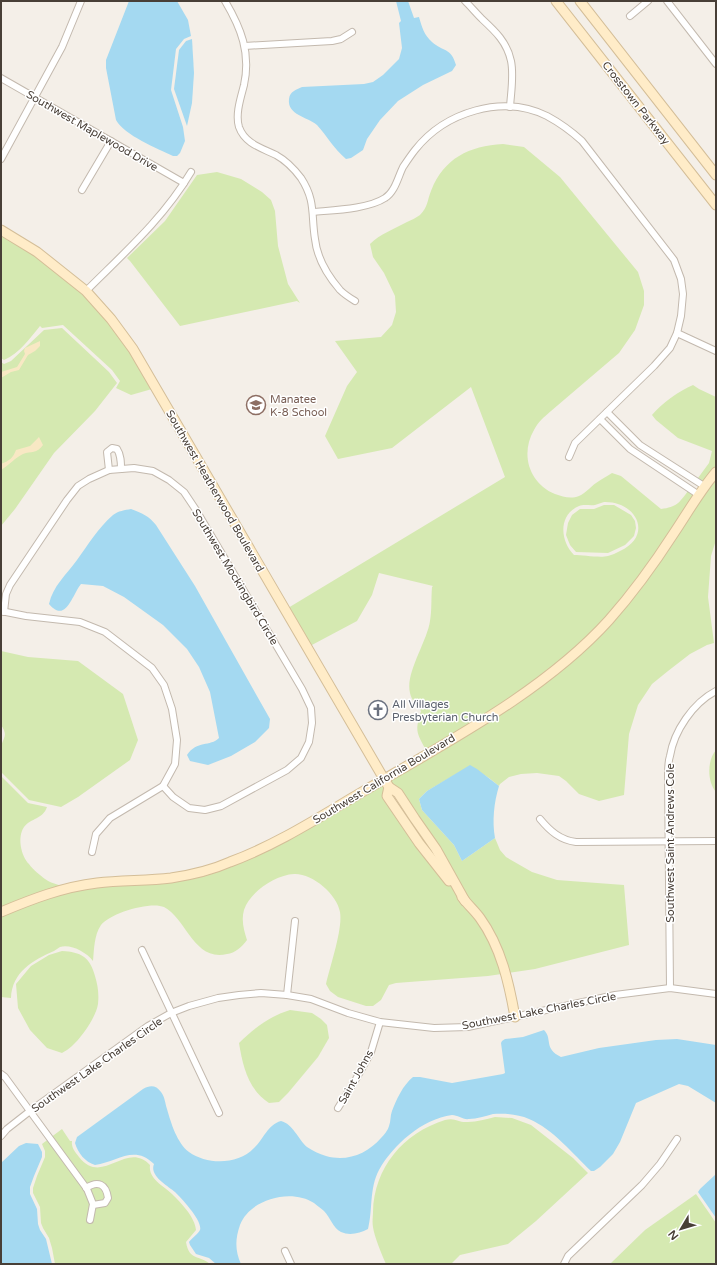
<svg xmlns="http://www.w3.org/2000/svg" width="717" height="1265" viewBox="0 0 717 1265" font-family="'Varela Round',sans-serif">
<style>
.green{fill:#d5e9b1;fill-rule:evenodd}
.sand{fill:#f8e8c4}
.water{fill:#a4d9f1}
.lines{fill:none;stroke-linecap:round;stroke-linejoin:round}
.street-casing{stroke:#c3b9ae;stroke-width:8}
.secondary-casing{stroke:#d4be98;stroke-width:11}
.street{stroke:#fff;stroke-width:6}
.secondary{stroke:#ffecc8;stroke-width:9}
.labels{text-anchor:middle;dominant-baseline:central;stroke-width:3;stroke-linejoin:round;paint-order:stroke}
.street-label{font-size:11px;fill:#483f37;stroke:#fff}
.education-label{font-size:11px;fill:#785e54;stroke:#fff;text-anchor:start}
.worship-label{font-size:11px;fill:#5b616d;stroke:#fff;text-anchor:start}
</style>
<rect width="100%" height="100%" fill="#f4efe8"/>
<g class="green">
<path d="M503 144 524 147 560 177 638 272 644 291V305L635 330 619 353 551 411C544 417 538 422 534 430 520 454 529 483 555 494 563 497 571 499 579 496 586 493 592 485 599 481 603 478 608 476 612 473L621 476 661 509C677 507 679 503 688 491L695 496C667 538 639 583 604 621 554 675 489 712 426 750 416 732 415 731 421 711 417 706 411 699 410 693 405 673 427 642 430 621 432 610 431 598 432 587L433 586 379 573 372 595 357 621 310 646 288 608 505 477 471 387 392 448 338 459 325 436 347 386 357 372 335 341 381 337 392 325 396 312 395 296 384 273 373 257 370 244C380 234 394 229 407 222 411 220 416 218 420 215 428 207 427 201 431 191 444 158 469 146 503 144ZM604 502C636 501 654 535 620 551 616 553 612 555 608 556 600 558 583 555 574 555 560 541 558 515 579 506 584 504 590 506 595 505 598 504 601 503 604 502Z"/>
<path d="M217 172 241 179 262 192 271 200 275 211 278 246 288 284 300 303 297 301 180 326 130 261 127 258 165 221 197 175Z"/>
<path d="M1 233C30 251 57 270 83 293 111 319 133 356 152 389L131 395 116 388 120 381 112 370 63 325 42 328 40 326C30 338 19 354 4 360L1 358Z"/>
<path d="M62 328 109 372 117 383 95 411 54 453 15 509 1 526V362L4 364 11 361 44 330Z"/>
<path d="M693 385 699 389 716 397V467L704 482 698 478 709 463 712 451 678 438 656 420 652 415C663 402 679 391 693 385Z"/>
<path d="M716 476V540L711 556 708 597 714 643 707 645 690 654 668 671 652 684 638 705 629 734 624 795 599 801 579 794 566 781 559 776 537 773 521 774 509 777 500 784 499 786 489 778 470 766 427 791 419 799 422 810 454 845 462 861 495 838 500 850 506 857 532 872 557 880 624 885 629 945 535 969 488 976 396 983 389 985 381 1000 373 1006H366L338 997 330 991 326 984C330 966 343 929 340 912 337 894 312 873 294 874 275 875 250 892 244 910 241 920 244 931 247 940 242 947 235 953 227 954 194 962 186 918 164 907 151 901 110 913 101 925 94 935 94 950 93 961 86 952 71 944 60 947 58 948 56 950 54 951 33 960 12 972 11 998L1 997V915L61 893 233 864 247 860 383 783 431 857 436 854 388 780 463 736 609 625Z"/>
<path d="M604 505H614L631 515 635 521 636 528 634 536 625 545 608 553 576 552 570 545 566 535 568 523 572 515 580 509H594Z"/>
<path d="M1 651 28 657 78 661 123 694 138 740 130 760 78 797 61 807 29 800 1 772C1 764 0 753 1 746 4 737 8 735 1 725Z"/>
<path d="M716 750V792C707 782 707 760 716 750Z"/>
<path d="M1 776 28 803 47 807C43 819 31 818 24 827 17 837 21 856 29 864 33 870 40 875 45 879 50 883 57 884 62 886L1 909Z"/>
<path d="M62 951C81 952 90 957 95 976 98 986 99 994 98 1004 96 1017 82 1037 72 1046 69 1049 65 1051 62 1053L47 1048 30 1030 18 1008 16 984 31 966 49 955Z"/>
<path d="M290 1010 312 1013 321 1019 327 1025 329 1038 318 1057 288 1093 279 1102 269 1103C248 1089 243 1067 239 1043 254 1028 270 1016 290 1010Z"/>
<path d="M495 1117 512 1118 531 1125 573 1158 588 1173 536 1221 508 1244 460 1255 451 1264H386C382 1255 374 1236 373 1227 372 1222 373 1216 373 1212 374 1168 403 1133 445 1120 456 1117 458 1123 468 1122 477 1122 486 1119 495 1117Z"/>
<path d="M62 1129 70 1141H72C71 1147 75 1152 79 1157 103 1187 126 1140 150 1165 148 1179 164 1186 172 1194 181 1203 195 1217 196 1230L186 1242C189 1261 200 1255 210 1264H55L52 1248 49 1238 43 1228 41 1223 40 1207 33 1193V1188L37 1176 45 1157V1151L42 1144Z"/>
<path d="M696 1194 716 1223V1264H610L645 1230Z"/>
</g>
<g class="sand">
<path d="M40 341V346L35 351 28 355 19 370 11 372 1 378V372L17 367 25 354 24 351 25 348Z"/>
<path d="M39 437 43 445C37 454 31 451 23 454 16 457 8 466 1 470V464C9 461 13 458 16 450L30 446Z"/>
</g>
<g class="water">
<path d="M129 1H177L188 20 191 36 184 39 176 49 171 90 183 127 185 141 180 153 177 156H173C158 149 124 135 116 120L106 68V60Z"/>
<path d="M396 1H408L414 18 419 17C422 27 424 35 432 42 443 52 451 47 456 65L452 71 423 85 398 101 380 120 367 139 363 150 351 158 346 159C334 149 327 136 317 125 308 117 287 115 289 99 290 91 296 90 302 87L364 84 373 82 383 75 399 59 402 48 399 23 401 21Z"/>
<path d="M192 39 194 73 192 103 187 126 174 89 179 50 186 41Z"/>
<path d="M131 509C142 513 149 516 156 525L195 586 270 719 269 728 255 742 231 756 208 765 190 761 187 755C197 740 210 747 219 738L210 692 199 667 187 649 163 625 124 597 103 586 81 584C72 595 66 624 49 604 53 586 66 575 77 560 88 545 98 528 113 515 118 511 125 510 131 509Z"/>
<path d="M470 765 477 769 499 786C494 802 492 821 495 838L462 861 454 845 422 810 419 799 427 791Z"/>
<path d="M544 1030C553 1039 543 1048 561 1057L599 1048 656 1040 677 1039 716 1045V1103L688 1086 679 1084 636 1103 620 1142 613 1154 600 1167 594 1171H591C573 1154 553 1129 529 1119 518 1114 504 1113 493 1114 485 1116 477 1119 469 1119 463 1120 458 1115 452 1115 422 1119 393 1145 379 1170 369 1189 373 1210 368 1229 360 1233 350 1236 341 1232 333 1228 330 1217 324 1211 321 1208 317 1206 314 1203 291 1188 250 1199 240 1225 235 1239 235 1251 241 1264H216L209 1258 196 1254 190 1245 189 1242C192 1238 198 1234 200 1230 203 1221 181 1198 175 1192 168 1186 149 1176 154 1164 134 1144 117 1162 95 1165 85 1162 78 1153 75 1143L77 1137 143 1089C150 1085 156 1085 161 1092 165 1097 165 1103 167 1109 171 1123 177 1143 189 1152 207 1165 238 1165 254 1148 264 1139 267 1125 281 1121 293 1124 298 1139 307 1147 313 1151 319 1154 326 1156 347 1162 367 1154 381 1138 384 1135 388 1130 389 1126 391 1121 390 1116 392 1111 396 1100 403 1085 413 1077H420L452 1083 503 1074 505 1073 501 1043 502 1041 505 1039 523 1037Z"/>
<path d="M26 1143 38 1144 42 1152V1157L34 1176 30 1187V1194L37 1209 38 1224 40 1230 46 1239 52 1264H2L1 1261V1163L19 1146Z"/>
<path d="M716 1174V1218L698 1192 700 1189Z"/>
</g>
<g class="lines">
<g class="street-casing">
<g id="street">
<path d="M225 1C241 28 251 53 244 85 241 97 235 114 239 127 245 144 262 148 276 155 285 160 295 170 301 178 316 201 311 215 315 239 317 258 328 276 340 290 344 294 350 298 355 301"/>
<path d="M465 1C471 7 476 13 482 19 495 31 507 42 511 61 514 75 511 92 510 107"/>
<path d="M667 1 716 64"/>
<path d="M630 16 648 1"/>
<path d="M245 46 332 41 341 39 352 32"/>
<path d="M1 78 184 183"/>
<path d="M1 159 62 47 81 1"/>
<path d="M82 190 111 141"/>
<path d="M313 212C334 210 368 209 385 198 395 192 398 177 403 167 407 161 411 155 415 150 445 112 502 94 547 116 560 123 571 131 582 141L674 260 681 279 683 294 681 316 677 333 670 348 654 366 575 443 569 457"/>
<path d="M86 291C124 253 163 219 191 172"/>
<path d="M677 333 716 351"/>
<path d="M607 412 640 445 704 486"/>
<path d="M600 419 630 449 699 495"/>
<path d="M109 470 107 452 112 448 117 449C121 455 121 462 121 469"/>
<path d="M1 611 26 616 80 622 105 632 152 668 164 685 172 709 177 740 175 764 163 786 110 818 96 834 92 852"/>
<path d="M4 612 6 594 10 585 67 500 78 486 89 479 109 470 134 468 153 471 169 480 184 492 196 510 302 689 311 708 312 723 309 742 301 758 287 770 221 806 205 810 189 808 173 797 163 786"/>
<path d="M540 819C550 831 560 840 576 842L716 841"/>
<path d="M142 950 219 1113"/>
<path d="M670 988 668 775C668 769 668 762 670 756 674 731 693 703 716 691"/>
<path d="M287 995 295 921"/>
<path d="M1 1074 5 1077 87 1189 93 1204 90 1220"/>
<path d="M338 1108 356 1079 371 1052 380 1022"/>
<path d="M1 1136 7 1129 30 1111 148 1026 171 1013 189 1006 218 998 239 995 261 993 287 995 311 999 348 1013 380 1022 434 1028 468 1027 615 995 670 988 716 994"/>
<path d="M86 1188C98 1180 106 1184 108 1198L105 1203 93 1205"/>
<path d="M285 1251 291 1264"/>
<path d="M564 1264 568 1256 642 1185 660 1164 677 1139"/>
</g>
</g>
<g class="secondary-casing">
<g id="secondary">
<path d="M556 1 716 205"/>
<path d="M580 1 716 175"/>
<path d="M1 230 37 252 86 291 111 319 133 349 384 779 389 787 398 793 415 819 436 849 465 901"/>
<path d="M389 787 387 796 419 843 449 881"/>
<path d="M462 897C468 905 475 911 480 918 501 947 509 983 515 1017"/>
<path d="M1 912C32 899 63 887 97 883 122 880 147 881 171 878 191 875 212 870 230 862 279 844 324 814 369 788 449 741 546 690 609 620 633 593 654 564 674 533 688 512 700 491 716 472"/>
</g>
</g>
<use href="#street" class="street"/>
<use href="#secondary" class="secondary"/>
</g>
<defs>
<g id="school-ring" transform="scale(1)"><circle r="9.5" fill="#fff" stroke="#8d6e63" stroke-width="1.5"/><path d="M0-5L7-2L0 1L-7-2ZM-4 1L0 2.5L4 1V4Q0 6-4 4Z" fill="#8d6e63"/></g>
<g id="church-ring" transform="scale(1)"><circle r="9.5" fill="#fff" stroke="#6b7280" stroke-width="1.5"/><path d="M-1.2-6h2.4v3.5h3.3v2.4h-3.3V6h-2.4V-.1h-3.3v-2.4h3.3Z" fill="#6b7280"/></g>
</defs>
<g fill-rule="evenodd">
<use href="#school-ring" x="256" y="405"/>
<use href="#church-ring" x="378" y="710"/>
</g>
<g class="labels">
<g class="street-label">
<text transform="translate(636 103) rotate(52)">Crosstown Parkway</text>
<text transform="translate(92 131) rotate(30)">Southwest Maplewood Drive</text>
<text transform="translate(215 491) rotate(60)">Southwest Heatherwood Boulevard</text>
<text transform="translate(235 577) rotate(59)">Southwest Mockingbird Circle</text>
<text transform="translate(384 779) rotate(-31)">Southwest California Boulevard</text>
<text transform="translate(670 843) rotate(-90)">Southwest Saint Andrews Cole</text>
<text transform="translate(539 1011) rotate(-11)">Southwest Lake Charles Circle</text>
<text transform="translate(97 1065) rotate(-35)">Southwest Lake Charles Circle</text>
<text transform="translate(356 1077) rotate(-61)">Saint Johns</text>
</g>
<g class="education-label">
<text x="270" y="399">Manatee<tspan x="270" dy="13">K-8 School</tspan></text>
</g>
<g class="worship-label">
<text x="392" y="704">All Villages<tspan x="392" dy="13">Presbyterian Church</tspan></text>
</g>
</g>
<rect width="717" height="1265" fill="none" stroke="#483f37" stroke-width="4"/>
<g transform="translate(681 1229) rotate(232)" stroke="#ffffff" stroke-width="3" paint-order="stroke">
<path d="M0-3L7 15L0 10L-7 15Z" fill="#483f37"/>
<text y="-6" font-size="11" font-weight="bold" text-anchor="middle" fill="#483f37">N</text>
</g>
</svg>
